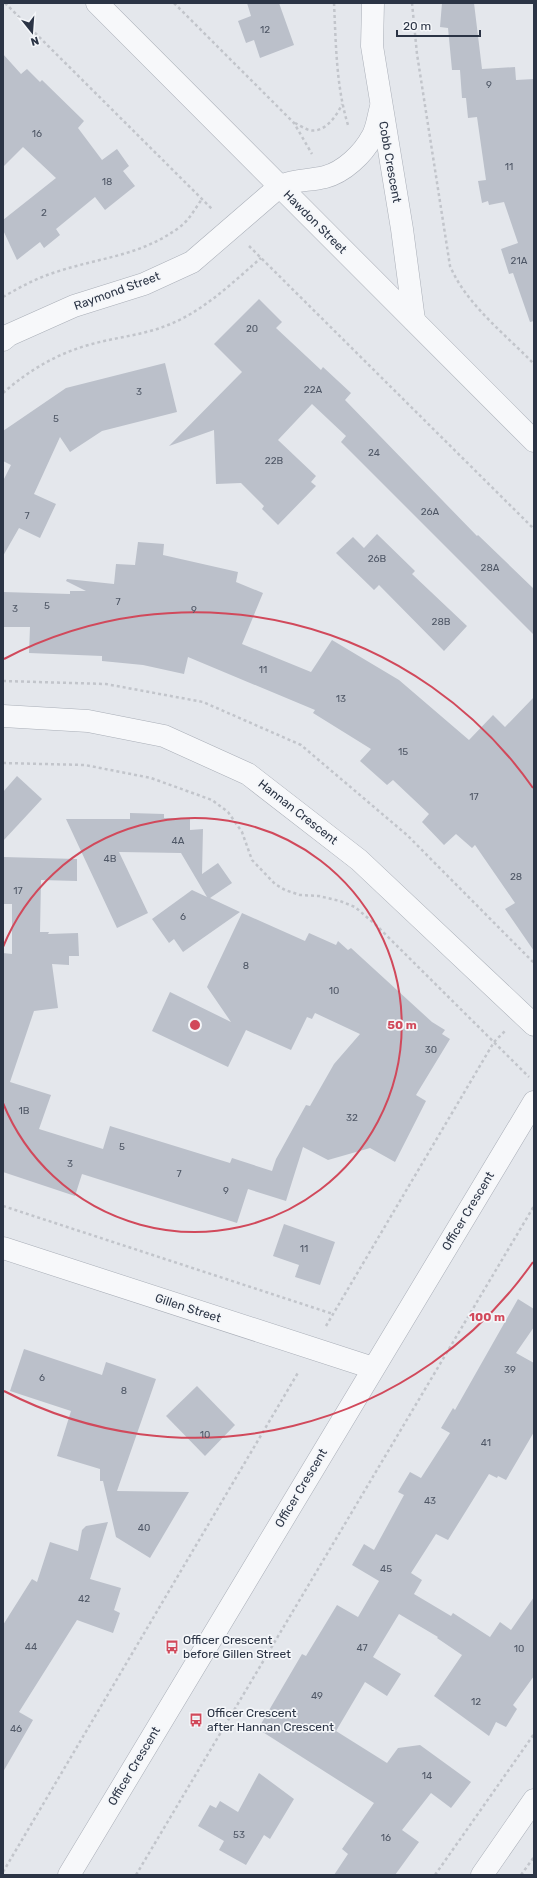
<svg xmlns="http://www.w3.org/2000/svg" width="537" height="1878" viewBox="0 0 537 1878" font-family="Rubik,sans-serif">
<style>
.building{fill:#bbc0ca}
.lines{fill:none;stroke-linecap:round;stroke-linejoin:round}
.minor-casing{stroke:#a9aeb7;stroke-width:23}
.path{stroke:#c2c5cb;stroke-width:2.5;stroke-dasharray:3 3;stroke-linecap:butt}
.minor{stroke:#f7f8fa;stroke-width:22}
.ring{fill:none;stroke:#d1495b;stroke-width:2}
.labels{text-anchor:middle;dominant-baseline:central;stroke-width:3.5;stroke-linejoin:round;paint-order:stroke}
.number-label{font-size:10px;fill:#4f5766}
.street-label{font-size:12px;fill:#2b3445;stroke:#f4f6f9}
.poi-label{font-size:12px;fill:#2b3445;stroke:#f4f6f9;text-anchor:start}
.centre{fill:#d1495b;stroke:#f4f6f9;stroke-width:2}
.ring-label{font-size:12px;text-anchor:middle;font-weight:bold;fill:#d1495b;stroke:#f4f6f9;stroke-width:3.5;stroke-linejoin:round;paint-order:stroke}
</style>
<rect width="100%" height="100%" fill="#e4e7ec"/>
<g class="building">
<path d="M247 3H279L294 45 260 58 254 40 246 43 238 21 251 16Z"/>
<path d="M442 3H474L482 69 515 67 516 80 534 79V321L530 322 513 273 509 274 501 249 518 243 504 202 489 205 488 201 482 203 478 181 486 180 477 117 468 118 466 98H462L460 70H452L448 28 440 27Z"/>
<path d="M3 54 21 74 27 69 40 82 42 80 84 121 78 128 102 160 117 149 129 166 123 171 135 186 105 210 95 197 56 229 60 235 44 248 40 242 17 260 3 230V220L56 178 23 147 3 167Z"/>
<path d="M259 299 282 322 276 328 321 370 323 367 351 393 345 400 477 536 478 535 534 589V635L341 442 346 436 312 404 278 440 316 476 311 482 316 486 278 525 262 509 264 506 241 483 216 484 214 430 169 446 242 372 214 344Z"/>
<path d="M165 363 177 412 102 431 70 452 60 437 34 494 56 504 40 538 19 528 3 556V481L11 465 3 461V431L66 388Z"/>
<path d="M377 534 415 571 412 574 467 626 444 651 379 585 374 590 336 553 353 537 364 548Z"/>
<path d="M138 542 164 544 163 555 238 572 236 582 263 593 242 644 311 672 332 640 399 680 469 740 493 715 505 727 534 697V951L505 909 515 903 475 845 472 848 456 834 444 845 422 822 429 814 393 780 387 785 360 761 371 749 313 713 315 710 188 657 184 674 143 665 102 661V656L29 653 30 627H3V592L70 594V591H86L66 581 67 579 114 584 116 564 135 565Z"/>
<path d="M17 776 42 799 3 841V792Z"/>
<path d="M130 813 164 814V818H190V830L203 829 202 874 218 863 232 883 210 898 240 912 183 952 174 939 169 943 152 919 192 890 207 897 181 853 119 852 148 913 117 928 66 819H130Z"/>
<path d="M3 857 77 859V881L41 880 40 932H49L48 934 78 933 79 956H69V965L52 964 58 1008 34 1011 10 1082 51 1095 39 1129 103 1149 110 1126 230 1163 232 1158 272 1171 276 1159 306 1105 310 1106 334 1064 360 1034 315 1013 312 1019 307 1017 291 1050 246 1030 228 1067 152 1031 170 992 231 1022 207 987 242 913 305 941 309 933 336 945 338 941 348 950 351 948 432 1022 445 1030 442 1034 450 1039 416 1095 426 1101 395 1162 370 1148 328 1160 303 1147 286 1201 248 1189 237 1223 82 1174 75 1196 3 1172V953L12 954V904H3Z"/>
<path d="M284 1224 335 1242 320 1285 295 1277 299 1265 273 1256Z"/>
<path d="M518 1299 534 1309V1327L516 1353 534 1363V1432L506 1480 498 1476 497 1478 489 1474 448 1540 436 1534 411 1573 422 1580 414 1594 451 1616 453 1613 490 1637 500 1622 511 1630 534 1597V1676L513 1705 517 1709 506 1727 496 1722 489 1736 434 1696 462 1655 437 1638 438 1637 399 1614 373 1657 401 1674 387 1696 365 1682 336 1731 387 1763 398 1748 420 1745 471 1782 451 1808 431 1793 402 1830 419 1842 395 1875H334L348 1854 342 1849 374 1803 258 1729 302 1654 306 1656 337 1605 358 1617 379 1581 352 1565 364 1544 374 1550 404 1495 398 1492 410 1472 421 1478 450 1433 441 1428 453 1408 455 1410Z"/>
<path d="M24 1349 102 1375 106 1362 156 1379 117 1491 189 1492 150 1558 116 1537 103 1481H100V1469L57 1456 71 1411 10 1391Z"/>
<path d="M197 1386 235 1425 205 1456 166 1416Z"/>
<path d="M108 1522 90 1579 121 1588 114 1610 120 1613 113 1633 77 1620 19 1712 33 1720 3 1772V1625L32 1579 37 1582 50 1542 78 1551 82 1530 86 1526Z"/>
<path d="M259 1773 294 1799 270 1839 264 1835 246 1865 219 1850 224 1841 198 1826 210 1805 216 1808 220 1801 238 1812Z"/>
</g>
<g class="lines">
<g class="minor-casing">
<g id="minor">
<path d="M97 3 534 441"/>
<path d="M373 3 372 46 402 229 414 320"/>
<path d="M3 340 9 335 74 306 144 284 192 262 280 186C296 179 309 181 325 177 344 172 363 154 372 137 377 129 378 117 381 107"/>
<path d="M3 716 88 721 164 736 248 774 359 860 534 1025"/>
<path d="M3 1248 373 1368"/>
<path d="M69 1875 534 1102"/>
<path d="M482 1875 534 1800"/>
</g>
</g>
<g class="path">
<path d="M5 3 213 210"/>
<path d="M174 3 294 123 312 154"/>
<path d="M334 3C336 44 336 86 348 125"/>
<path d="M412 3 417 54 450 266C466 304 505 334 534 364"/>
<path d="M295 123C299 125 305 129 309 130 324 134 337 116 342 104"/>
<path d="M249 246 534 529"/>
<path d="M3 297C20 287 37 278 56 272 101 257 142 256 181 226 190 219 196 207 202 199"/>
<path d="M3 393C29 370 58 353 92 344 117 337 144 335 168 325 204 311 233 282 261 258"/>
<path d="M3 681 106 684 203 702 301 745 407 835 534 963"/>
<path d="M3 763 85 765 151 778 212 800 228 812 242 832 252 860 275 884 285 890 300 895 319 896 340 901 355 907 376 925 529 1077"/>
<path d="M3 1206 333 1314"/>
<path d="M326 1326 494 1042 505 1031"/>
<path d="M3 1872 299 1371"/>
<path d="M136 1875 534 1206"/>
<path d="M435 1875 534 1734"/>
<path d="M521 1875 534 1857"/>
</g>
<use href="#minor" class="minor"/>
</g>
<g class="ring">
<path d="M3 947A207 207 0 1 1 3 1103"/>
<path d="M533 1262A413 413 0 0 1 4 1391M4 659A413 413 0 0 1 533 788"/>
</g>
<defs>
<g id="bus-bare" transform="scale(1.08)"><path d="M-5-6H5V4H4V6H2V4H-2V6H-4V4H-5ZM-3.5-4V0h7V-4ZM-3.5 1.2v1.5H-2V1.2ZM2 1.2v1.5H3.5V1.2Z" fill="#d1495b" stroke="#f4f6f9" stroke-width="2.5" paint-order="stroke"/></g>
</defs>
<g fill-rule="evenodd">
<use href="#bus-bare" x="172" y="1647"/>
<use href="#bus-bare" x="196" y="1720"/>
</g>
<g class="labels">
<g class="number-label">
<text x="265" y="30">12</text>
<text x="489" y="85">9</text>
<text x="37" y="134">16</text>
<text x="509" y="167">11</text>
<text x="107" y="182">18</text>
<text x="44" y="213">2</text>
<text x="519" y="261">21A</text>
<text x="252" y="329">20</text>
<text x="313" y="390">22A</text>
<text x="139" y="392">3</text>
<text x="56" y="419">5</text>
<text x="374" y="453">24</text>
<text x="274" y="461">22B</text>
<text x="430" y="512">26A</text>
<text x="27" y="516">7</text>
<text x="377" y="559">26B</text>
<text x="490" y="568">28A</text>
<text x="118" y="602">7</text>
<text x="47" y="606">5</text>
<text x="15" y="609">3</text>
<text x="194" y="610">9</text>
<text x="441" y="622">28B</text>
<text x="263" y="670">11</text>
<text x="341" y="699">13</text>
<text x="403" y="752">15</text>
<text x="474" y="797">17</text>
<text x="178" y="841">4A</text>
<text x="110" y="859">4B</text>
<text x="516" y="877">28</text>
<text x="18" y="891">17</text>
<text x="183" y="917">6</text>
<text x="246" y="966">8</text>
<text x="334" y="991">10</text>
<text x="431" y="1050">30</text>
<text x="24" y="1111">1B</text>
<text x="352" y="1118">32</text>
<text x="122" y="1147">5</text>
<text x="70" y="1164">3</text>
<text x="179" y="1174">7</text>
<text x="226" y="1191">9</text>
<text x="304" y="1249">11</text>
<text x="510" y="1370">39</text>
<text x="42" y="1378">6</text>
<text x="124" y="1391">8</text>
<text x="205" y="1435">10</text>
<text x="486" y="1443">41</text>
<text x="430" y="1501">43</text>
<text x="144" y="1528">40</text>
<text x="386" y="1569">45</text>
<text x="84" y="1599">42</text>
<text x="31" y="1647">44</text>
<text x="362" y="1648">47</text>
<text x="519" y="1649">10</text>
<text x="317" y="1696">49</text>
<text x="476" y="1702">12</text>
<text x="16" y="1729">46</text>
<text x="427" y="1776">14</text>
<text x="239" y="1835">53</text>
<text x="386" y="1838">16</text>
</g>
<g class="street-label">
<text transform="translate(390 162) rotate(80)">Cobb Crescent</text>
<text transform="translate(315 222) rotate(45)">Hawdon Street</text>
<text transform="translate(117 291) rotate(-20)">Raymond Street</text>
<text transform="translate(298 812) rotate(38)">Hannan Crescent</text>
<text transform="translate(468 1211) rotate(-59)">Officer Crescent</text>
<text transform="translate(188 1308) rotate(18)">Gillen Street</text>
<text transform="translate(301 1488) rotate(-59)">Officer Crescent</text>
<text transform="translate(134 1766) rotate(-59)">Officer Crescent</text>
</g>
<g class="poi-label">
<text x="183" y="1640">Officer Crescent<tspan x="183" dy="14">before Gillen Street</tspan></text>
<text x="207" y="1713">Officer Crescent<tspan x="207" dy="14">after Hannan Crescent</tspan></text>
</g>
</g>
<circle cx="195" cy="1025" r="6" class="centre"/>
<g class="ring-label">
<text x="402" y="1029">50 m</text>
<text x="487" y="1321">100 m</text>
</g>
<rect width="537" height="1878" fill="none" stroke="#2b3445" stroke-width="8"/>
<g transform="translate(32 32) rotate(163)" stroke="#f4f6f9" stroke-width="3" paint-order="stroke">
<path d="M0-3L7 15L0 10L-7 15Z" fill="#2b3445"/>
<text y="-6" font-size="11" font-weight="bold" text-anchor="middle" fill="#2b3445">N</text>
</g>
<path d="M397 30v6h83v-6" fill="none" stroke="#2b3445" stroke-width="2"/>
<text x="403" y="30" font-size="12" fill="#2b3445" stroke="#f4f6f9" stroke-width="3" paint-order="stroke">20 m</text>
</svg>
